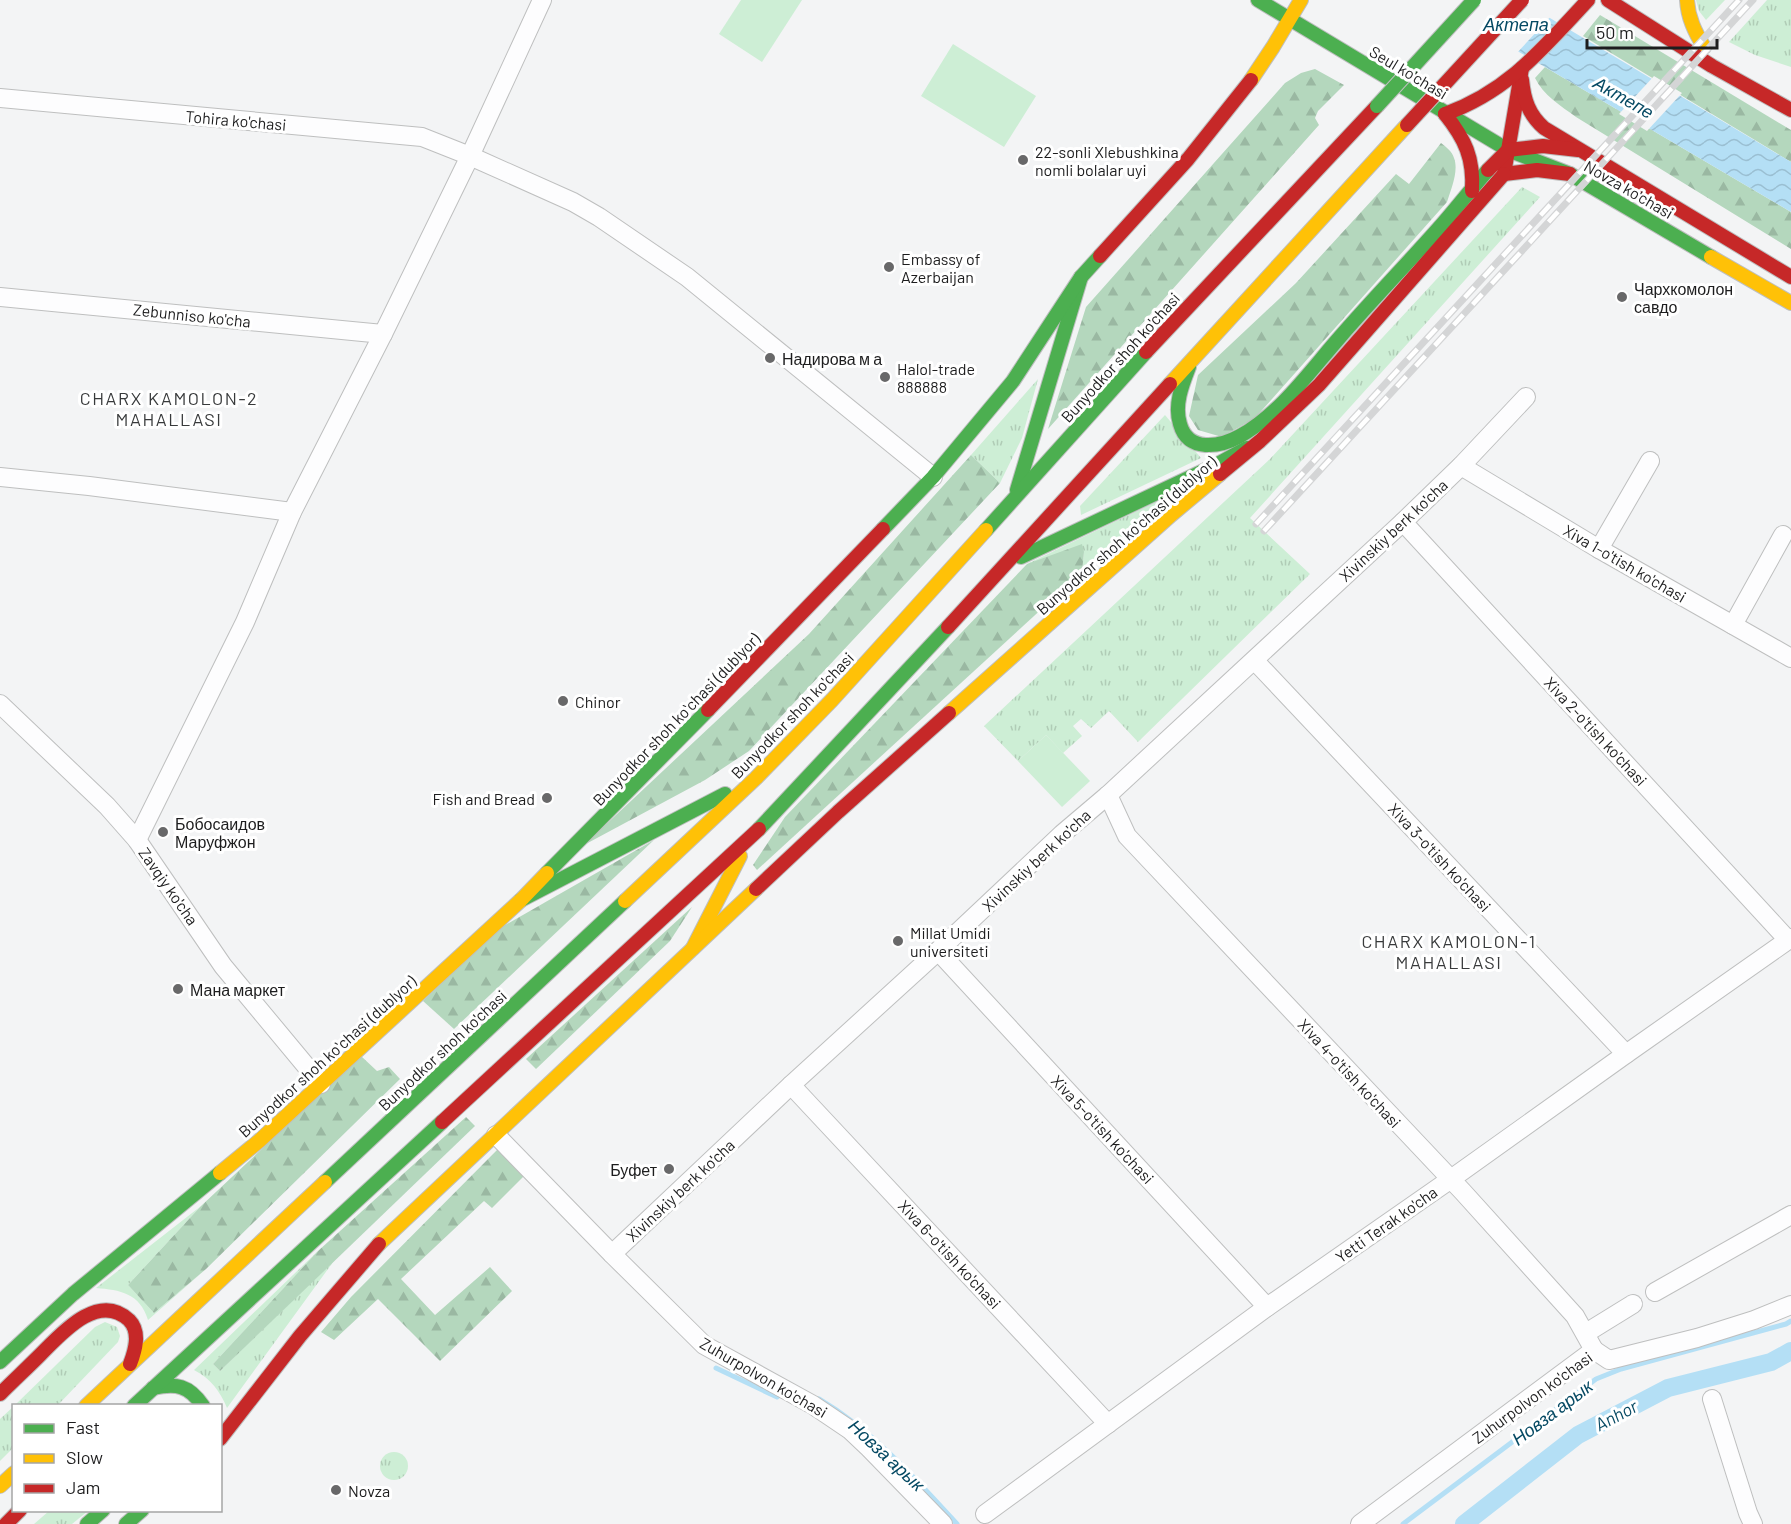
<svg xmlns="http://www.w3.org/2000/svg" width="1791" height="1524" viewBox="0 0 1791 1524" font-family="Barlow,sans-serif">
<style>
.grass{fill:url(#grass-tufts)}
.forest{fill:url(#forest-firs)}
.park{fill:#cdeed5}
.water{fill:url(#water-waves)}
.pier{fill:#f3f4f5}
.lines{fill:none;stroke-linecap:round;stroke-linejoin:round}
.stream{stroke:#b4dff5;stroke-width:5}
.canal{stroke:#b4dff5;stroke-width:18}
.street-casing{stroke:#bebfbf;stroke-width:20}
.fast-casing{stroke:#bebfbf;stroke-width:16}
.slow-casing{stroke:#bebfbf;stroke-width:16}
.jam-casing{stroke:#bebfbf;stroke-width:16}
.street{stroke:#fdfdfe;stroke-width:18}
.fast{stroke:#4caf50;stroke-width:14}
.slow{stroke:#ffc107;stroke-width:14}
.jam{stroke:#c62828;stroke-width:14}
.rail-casing{stroke:#d4d5d6;stroke-width:7}
.rail{stroke:#fff;stroke-width:4.5;stroke-dasharray:14;stroke-linecap:butt}
.fast-bridge-casing{stroke:#bebfbf;stroke-width:16;stroke-linecap:butt}
.jam-bridge-casing{stroke:#bebfbf;stroke-width:16;stroke-linecap:butt}
.fast-bridge{stroke:#4caf50;stroke-width:14}
.jam-bridge{stroke:#c62828;stroke-width:14}
.poi-dot{fill:#686869;stroke:#fff;stroke-width:2}
.labels{text-anchor:middle;dominant-baseline:central;stroke-width:6;stroke-linejoin:round;paint-order:stroke}
.street-label{font-size:16px;fill:#1d1d1e;stroke:#fff}
.poi-label{font-size:16px;fill:#1d1d1e;stroke:#fff;text-anchor:start}
.water-label{font-size:18px;font-style:italic;fill:#054963;stroke:#fff}
.neighbourhood-label{font-size:18px;letter-spacing:1.5px;fill:#383a3b;stroke:#fff}
</style>
<defs>
<pattern id="grass-tufts" width="24" height="20" patternUnits="userSpaceOnUse" patternTransform="scale(1.5)"><rect width="24" height="20" fill="#cdeed5"/><path d="M3 7l-1-3M5 7V3M7 7l1-3M15 17l-1-3M17 17v-4M19 17l1-3" fill="none" stroke="#b0ccb6"/></pattern>
<pattern id="forest-firs" width="22" height="20" patternUnits="userSpaceOnUse" patternTransform="scale(1.5)"><rect width="22" height="20" fill="#b4d7bd"/><path d="M5 1l3.5 6h-7zM16 11l3.5 6h-7z" fill="#9ab8a2"/></pattern>
<pattern id="water-waves" width="16" height="10" patternUnits="userSpaceOnUse" patternTransform="scale(1.5)"><rect width="16" height="10" fill="#b4dff5"/><path d="M0 5q4-4 8 0t8 0" fill="none" stroke="#9abfd2"/></pattern>
</defs>
<rect width="100%" height="100%" fill="#f3f4f5"/>
<g class="grass">
<path d="M1696 0H1725L1706 20 1699 11Z"/>
<path d="M1767 0H1791V67L1755 55 1729 42Z"/>
<path d="M1522 187 1540 197 1250 518 1310 574 1138 742 1109 711 1091 728 1081 719 1073 726 1082 736 1063 753 1046 735 1018 761 984 726 1270 459Z"/>
<path d="M1038 379 1022 438 1000 483 971 455Z"/>
<path d="M1165 415 1201 458 1081 515 1080 506Z"/>
<path d="M1187 487 1082 572 1084 552 1027 564Z"/>
<path d="M201 1206 128 1285 154 1313 206 1269 148 1320C140 1293 120 1290 96 1288Z"/>
<path d="M318 1251 213 1364 220 1371 336 1258 227 1408C220 1391 211 1379 194 1370Z"/>
<path d="M105 1322 117 1327 120 1336 118 1342 57 1406H14L95 1327Z"/>
<path d="M14 1406 13 1448 0 1461V1419Z"/>
<circle cx="394" cy="1466" r="14"/>
<path d="M49 1511H88L72 1524H34Z"/>
</g>
<g class="forest">
<path d="M1600 15 1791 130V162L1583 36Z"/>
<path d="M1545 67 1791 212V249L1576 117C1561 106 1543 95 1535 78Z"/>
<path d="M1315 69 1344 85 1318 111 1315 118 1319 125 1048 429 1086 307 1285 83 1301 73Z"/>
<path d="M1441 143C1446 147 1452 151 1454 158 1459 171 1451 189 1447 202L1255 418 1222 437 1198 430 1189 416 1198 375 1296 283 1396 174 1409 184Z"/>
<path d="M971 455 1000 483 749 751 705 780 584 845 809 634Z"/>
<path d="M1082 544 1084 552 1082 572 757 870 753 865 785 817 1027 564Z"/>
<path d="M654 840 454 1029 423 1001 500 928Z"/>
<path d="M692 907 670 941 536 1069 526 1059Z"/>
<path d="M361 1056 377 1071 389 1067 400 1079 206 1269 154 1313 128 1285 201 1206Z"/>
<path d="M466 1117 475 1126 220 1371 213 1364 318 1251Z"/>
<path d="M499 1148 525 1175 492 1208 484 1201 401 1279 435 1315 490 1267 512 1291 440 1361 378 1299 334 1340 321 1332 351 1297Z"/>
</g>
<g class="park">
<path d="M741 0H802L762 62 719 34Z"/>
<path d="M953 44 1036 96 1004 147 921 96Z"/>
<path d="M1046 735 1090 781 1062 807 1018 761Z"/>
</g>
<path class="water" d="M1428 0H1520L1791 162V212L1545 67Z"/>
<g class="pier">
<path d="M1425 0H1526L1552 15 1516 54 1427 3Z"/>
<path d="M1654 76 1682 93 1647 131 1619 114Z"/>
</g>
<g class="lines">
<g class="stream">
<path d="M716 1368 777 1397 782 1393"/>
<path d="M819 1399C873 1431 915 1478 957 1524"/>
<path d="M1403 1524 1596 1379 1621 1369 1786 1324 1791 1321"/>
</g>
<path class="canal" d="M1464 1524 1578 1435 1668 1388 1771 1362 1791 1351"/>
<g class="street-casing">
<g id="street">
<path d="M0 98 422 137 470 156 573 202 599 217 687 277 933 477"/>
<path d="M0 297 383 334"/>
<path d="M1461 466 1599 549 1791 658"/>
<path d="M0 477 89 486 292 512"/>
<path d="M1403 522 1788 940"/>
<path d="M1599 549 1650 461"/>
<path d="M1733 625 1783 535"/>
<path d="M1255 661 1626 1054"/>
<path d="M0 704 107 806 137 840 223 966 321 1084"/>
<path d="M1108 795 1127 836 1463 1192 1575 1316 1594 1350"/>
<path d="M137 840 245 622 292 512 383 334 470 156 542 0"/>
<path d="M938 951 1267 1307"/>
<path d="M791 1085 1108 1424"/>
<path d="M496 1135 612 1254 791 1085 938 951 1062 834 1108 795 1403 522 1461 466 1526 397"/>
<path d="M612 1254 704 1345 813 1405 850 1430 869 1448 943 1524"/>
<path d="M1655 1292 1791 1215"/>
<path d="M1586 1333 1633 1304"/>
<path d="M1712 1399 1748 1513 1753 1524"/>
<path d="M985 1514 1267 1307 1451 1179 1626 1054 1791 938"/>
<path d="M1360 1524 1594 1350 1609 1360 1697 1338 1754 1320 1791 1305"/>
</g>
</g>
<g class="fast-casing">
<g id="fast">
<path d="M1258 0 1508 150 1570 174 1711 257"/>
<path d="M1189 367C1182 385 1174 405 1180 424 1188 453 1220 447 1240 436 1281 413 1310 371 1340 337 1372 300 1406 265 1438 229 1455 210 1471 189 1488 170"/>
<path d="M1017 490 1081 277"/>
<path d="M883 529 933 477 1013 381 1081 277 1100 256"/>
<path d="M986 530 1146 352"/>
<path d="M1021 557 1216 465 1247 448"/>
<path d="M759 829 948 627"/>
<path d="M547 873 708 710"/>
<path d="M521 900 725 794"/>
<path d="M325 1182 625 901"/>
<path d="M0 1362 73 1294 220 1173"/>
<path d="M153 1388C176 1383 189 1385 203 1406"/>
<path d="M134 1406 442 1122"/>
<path d="M87 1524 103 1510"/>
<path d="M126 1524 142 1510"/>
</g>
</g>
<g class="slow-casing">
<g id="slow">
<path d="M1687 0C1688 18 1695 32 1704 47"/>
<path d="M1251 80 1273 47 1301 0"/>
<path d="M1711 257 1791 303"/>
<path d="M1170 384 1407 125"/>
<path d="M949 713 1171 515 1220 474"/>
<path d="M625 901 756 778 832 700 986 530"/>
<path d="M693 948 740 856"/>
<path d="M220 1173 259 1141 521 900 547 873"/>
<path d="M379 1244 756 889"/>
<path d="M86 1406 325 1182"/>
<path d="M0 1486 14 1473"/>
</g>
</g>
<g class="jam-casing">
<g id="jam">
<path d="M1608 0 1712 66 1791 110"/>
<path d="M1522 68 1504 174 1537 170 1570 174"/>
<path d="M1522 80C1524 100 1529 115 1544 128L1791 277"/>
<path d="M1445 114C1509 91 1543 48 1588 0"/>
<path d="M1445 114C1465 139 1474 158 1472 191"/>
<path d="M1488 170 1508 150 1543 146 1578 150"/>
<path d="M1100 256 1188 159 1251 80"/>
<path d="M1146 352 1377 106"/>
<path d="M1220 474 1260 441 1319 385 1504 174"/>
<path d="M948 627 1170 384"/>
<path d="M708 710 883 529"/>
<path d="M756 889 838 812 949 713"/>
<path d="M442 1122 759 829"/>
<path d="M0 1394C13 1381 27 1368 40 1355 61 1334 98 1291 129 1320 141 1332 135 1351 130 1364"/>
<path d="M220 1439 300 1336 379 1244"/>
<path d="M6 1524 20 1510"/>
</g>
</g>
<use href="#street" class="street"/>
<use href="#fast" class="fast"/>
<use href="#slow" class="slow"/>
<use href="#jam" class="jam"/>
<g class="rail-casing">
<g id="rail">
<path d="M1256 524 1739 0"/>
<path d="M1264 531 1753 0"/>
</g>
</g>
<use href="#rail" class="rail"/>
<g class="fast-bridge-casing">
<path id="fast-bridge" d="M1377 106 1474 0"/>
</g>
<g class="jam-bridge-casing">
<path id="jam-bridge" d="M1407 125 1522 0"/>
</g>
<use href="#fast-bridge" class="fast-bridge"/>
<use href="#jam-bridge" class="jam-bridge"/>
</g>
<g class="poi-dot">
<circle cx="1023" cy="160" r="6"/>
<circle cx="889" cy="267" r="6"/>
<circle cx="1622" cy="297" r="6"/>
<circle cx="770" cy="358" r="6"/>
<circle cx="885" cy="377" r="6"/>
<circle cx="563" cy="701" r="6"/>
<circle cx="547" cy="798" r="6"/>
<circle cx="163" cy="832" r="6"/>
<circle cx="898" cy="941" r="6"/>
<circle cx="178" cy="989" r="6"/>
<circle cx="669" cy="1169" r="6"/>
<circle cx="336" cy="1490" r="6"/>
</g>
<g class="labels">
<g class="street-label">
<text transform="translate(1409 72) rotate(31)">Seul ko'chasi</text>
<text transform="translate(236 120) rotate(5)">Tohira ko'chasi</text>
<text transform="translate(1629 189) rotate(30)">Novza ko'chasi</text>
<text transform="translate(192 315) rotate(6)">Zebunniso ko'cha</text>
<text transform="translate(1120 357) rotate(-48)">Bunyodkor shoh ko'chasi</text>
<text transform="translate(1393 530) rotate(-43)">Xivinskiy berk ko'cha</text>
<text transform="translate(1126 535) rotate(-41)">Bunyodkor shoh koʻchasi (dublyor)</text>
<text transform="translate(1625 563) rotate(30)">Xiva 1-o'tish ko'chasi</text>
<text transform="translate(792 715) rotate(-46)">Bunyodkor shoh ko'chasi</text>
<text transform="translate(676 719) rotate(-46)">Bunyodkor shoh koʻchasi (dublyor)</text>
<text transform="translate(1596 731) rotate(47)">Xiva 2-o'tish ko'chasi</text>
<text transform="translate(1440 857) rotate(47)">Xiva 3-o'tish ko'chasi</text>
<text transform="translate(1036 860) rotate(-43)">Xivinskiy berk ko'cha</text>
<text transform="translate(169 886) rotate(55)">Zavqiy ko'cha</text>
<text transform="translate(442 1050) rotate(-43)">Bunyodkor shoh ko'chasi</text>
<text transform="translate(327 1056) rotate(-42)">Bunyodkor shoh koʻchasi (dublyor)</text>
<text transform="translate(1350 1073) rotate(47)">Xiva 4-o'tish ko'chasi</text>
<text transform="translate(1103 1129) rotate(47)">Xiva 5-o'tish ko'chasi</text>
<text transform="translate(680 1190) rotate(-43)">Xivinskiy berk ko'cha</text>
<text transform="translate(1386 1224) rotate(-35)">Yetti Terak ko'cha</text>
<text transform="translate(950 1254) rotate(47)">Xiva 6-o'tish ko'chasi</text>
<text transform="translate(764 1377) rotate(30)">Zuhurpolvon ko'chasi</text>
<text transform="translate(1532 1397) rotate(-36)">Zuhurpolvon ko'chasi</text>
</g>
<g class="poi-label">
<text x="1035" y="151">22-sonli Xlebushkina<tspan x="1035" dy="18">nomli bolalar uyi</tspan></text>
<text x="901" y="258">Embassy of<tspan x="901" dy="18">Azerbaijan</tspan></text>
<text x="1634" y="288">Чархкомолон<tspan x="1634" dy="18">савдо</tspan></text>
<text x="782" y="358">Надирова м а</text>
<text x="897" y="368">Halol-trade<tspan x="897" dy="18">888888</tspan></text>
<text x="575" y="701">Chinor</text>
<text x="535" y="798" text-anchor="end">Fish and Bread</text>
<text x="175" y="823">Бобосаидов<tspan x="175" dy="18">Маруфжон</tspan></text>
<text x="910" y="932">Millat Umidi<tspan x="910" dy="18">universiteti</tspan></text>
<text x="190" y="989">Мана маркет</text>
<text x="657" y="1169" text-anchor="end">Буфет</text>
<text x="348" y="1490">Novza</text>
</g>
<g class="water-label">
<text x="1516" y="24">Актепа</text>
<text transform="translate(1624 97) rotate(30)">Актепе</text>
<text transform="translate(1552 1412) rotate(-37)">Новза арык</text>
<text transform="translate(1616 1415) rotate(-28)">Anhor</text>
<text transform="translate(887 1455) rotate(43)">Новза арык</text>
</g>
<g class="neighbourhood-label">
<text x="169" y="398">CHARX KAMOLON-2<tspan x="169" dy="21">MAHALLASI</tspan></text>
<text x="1449" y="941">CHARX KAMOLON-1<tspan x="1449" dy="21">MAHALLASI</tspan></text>
</g>
</g>
<rect x="12" y="1404" width="210" height="108" fill="#ffffff" stroke="#a5a5a5" stroke-width="1.5"/>
<rect x="24" y="1424" width="30" height="9" fill="#4caf50" stroke="#a5a5a5" stroke-width="1.5"/>
<text x="66" y="1434" font-size="18" fill="#1d1d1e">Fast</text>
<rect x="24" y="1454" width="30" height="9" fill="#ffc107" stroke="#a5a5a5" stroke-width="1.5"/>
<text x="66" y="1464" font-size="18" fill="#1d1d1e">Slow</text>
<rect x="24" y="1484" width="30" height="9" fill="#c62828" stroke="#a5a5a5" stroke-width="1.5"/>
<text x="66" y="1494" font-size="18" fill="#1d1d1e">Jam</text>
<path d="M1587 39v9h130v-9" fill="none" stroke="#1d1d1e" stroke-width="3"/>
<text x="1596" y="39" font-size="18" fill="#1d1d1e" stroke="#ffffff" stroke-width="4.5" paint-order="stroke">50 m</text>
</svg>
